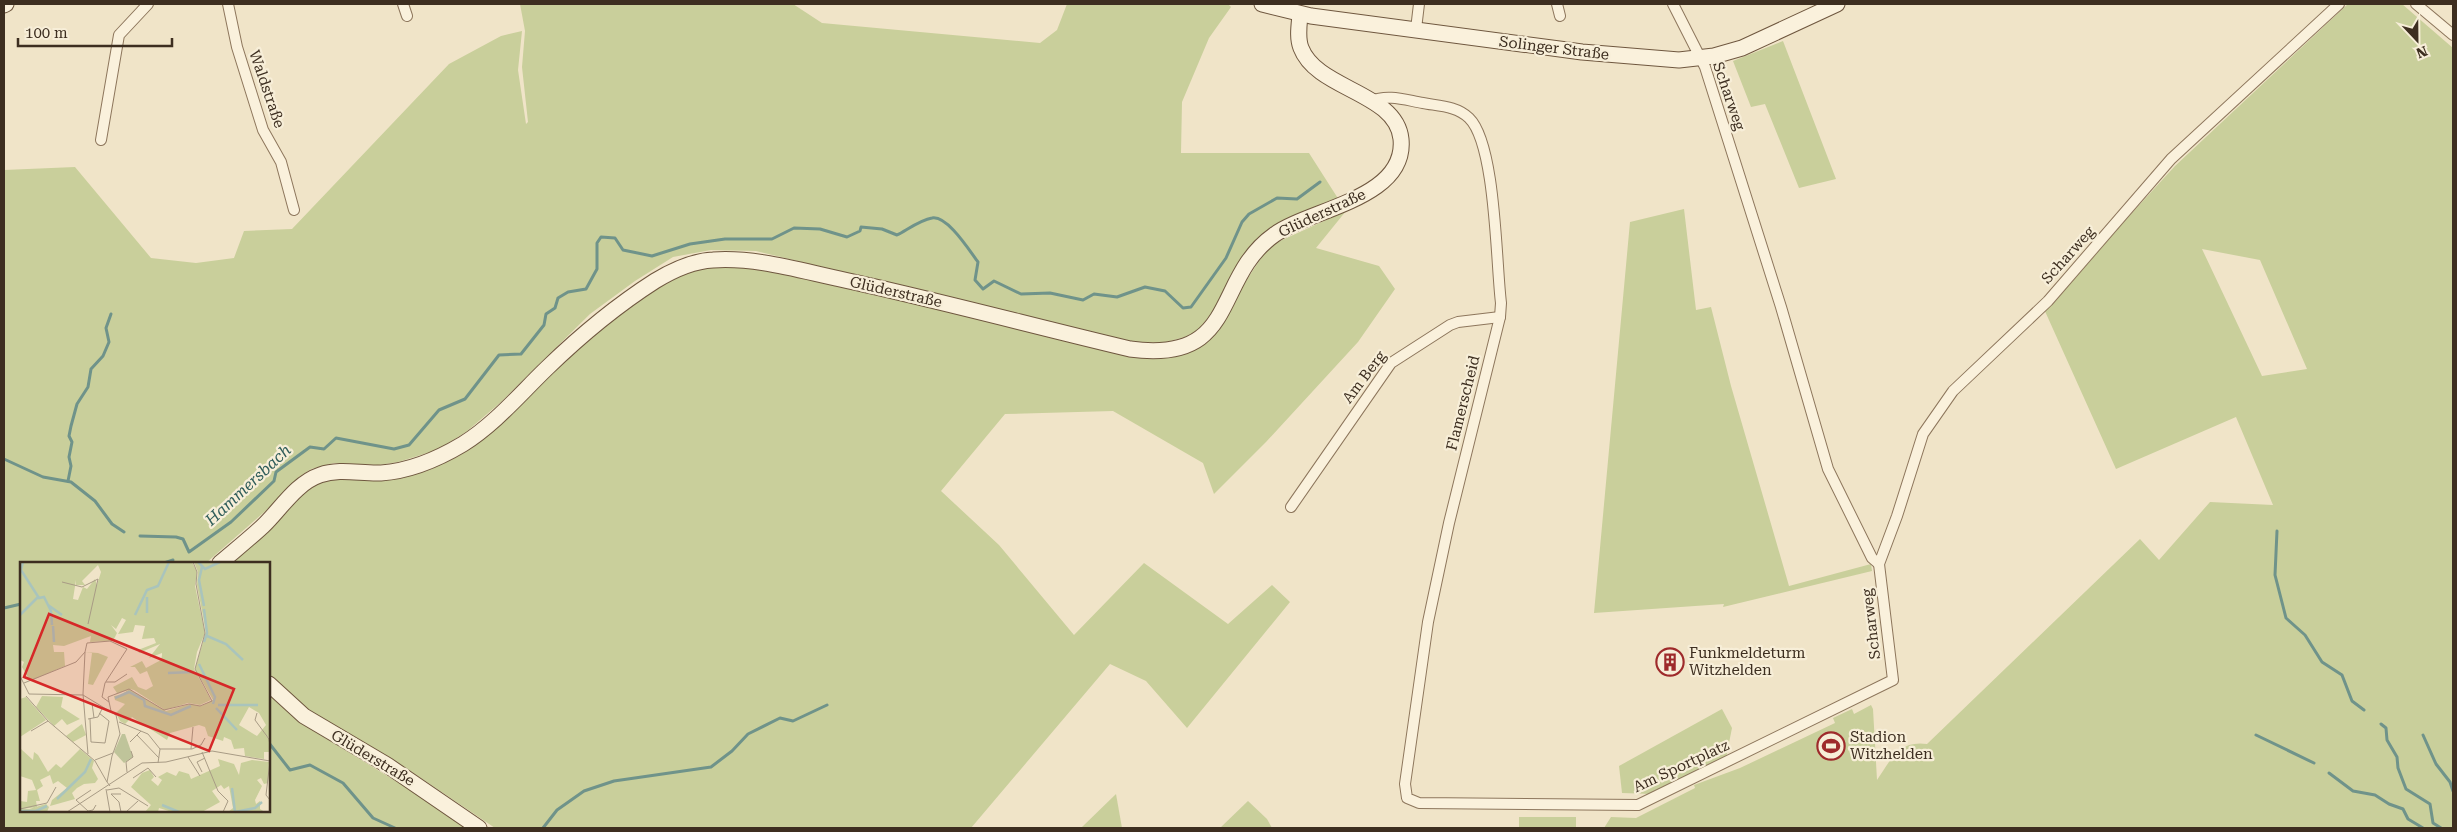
<svg xmlns="http://www.w3.org/2000/svg" width="2457" height="832" viewBox="0 0 2457 832" font-family="'Roboto Serif',serif">
<style>
.green{fill:#c9cf9b;fill-rule:evenodd}
.lines{fill:none;stroke-linecap:round;stroke-linejoin:round}
.stream{stroke:#6f938a;stroke-width:3}
.minor-casing{stroke:#8d765c;stroke-width:12}
.secondary-casing{stroke:#6f573f;stroke-width:17}
.minor{stroke:#faf1dc;stroke-width:10}
.secondary{stroke:#faf1dc;stroke-width:15}
.labels{text-anchor:middle;dominant-baseline:central;stroke-width:4.5;stroke-linejoin:round;paint-order:stroke}
.street-label{font-size:15px;fill:#3d2e20;stroke:#f7eed8}
.poi-label{font-size:15px;fill:#3d2e20;stroke:#f7eed8;text-anchor:start}
.water-label{font-size:16px;font-style:italic;fill:#2f5d5a;stroke:#f7eed8}
.inset-river{fill:none;stroke:#a9c4bc;stroke-width:2.5}
.inset-road{fill:none;stroke:#a89b85;stroke-width:1}
.view{fill:#d62828;fill-opacity:0.15;stroke:#d62828;stroke-width:2.5}
.inset-edge{fill:none;stroke:#3d2e20;stroke-width:2.5}
</style>
<rect width="100%" height="100%" fill="#f0e4c8"/>
<g class="green">
<path d="M520 4H793L822 23 1040 43 1057 30 1067 4H1228L1231 7 1209 38 1182 102 1181 153H1309L1339 200 1283 222 1195 334 1163 343 1133 342 756 251 711 250 673 257 635 281 590 314 501 402 466 432 437 450 398 462 378 465 334 463 311 469 299 477 270 507 206 563H21V811H269V694L314 731 425 799 466 828H4V170L75 167 151 258 196 263 234 258 244 231 292 229 449 64 501 36 522 31 518 70 526 124 528 122 522 67 525 31Z"/>
<path d="M2348 4H2402L2453 48V828H1604L1611 817 1636 818 1695 788 1694 785 1740 768 1835 723 1833 718 1852 709 1854 714 1871 705 1873 709 1877 780C1891 760 1898 740 1927 744L2140 539 2159 560 2210 502 2273 505 2236 417 2116 469 2044 309 2175 166ZM2202 249 2260 260 2307 369 2262 376Z"/>
<path d="M1783 41 1836 179 1799 188 1765 104 1751 107 1733 61Z"/>
<path d="M1684 209 1696 310 1711 307 1731 386 1789 586 1871 564 1872 571 1723 607 1724 604 1594 613 1630 222Z"/>
<path d="M1346 211 1316 248 1379 266 1395 289 1358 342 1266 442 1214 494 1203 463 1113 411 1005 414 941 491 999 545 1074 635 1144 563 1228 624 1272 585 1290 602 1187 728 1146 681 1110 664 971 828H495L409 770 325 723 300 704 269 674V563H232L265 534 297 499 314 485 339 478 375 481 401 477 432 468 459 456 495 429 563 362 633 303 659 287 693 270 720 266 762 269 1180 353 1240 290 1269 246Z"/>
<path d="M1722 709 1732 728 1726 758 1651 794 1622 793 1619 766Z"/>
<path d="M1116 794 1122 828H1081Z"/>
<path d="M1248 801 1267 819 1272 828H1220Z"/>
<rect x="1519" y="817" width="57" height="11"/>
</g>
<g class="lines">
<g class="stream">
<path d="M4 459 43 477 71 482 95 501 112 524 124 532"/>
<path d="M68 481 71 466 69 457 72 442 69 436 71 426 77 404 88 387 91 369 103 356 109 342 106 328 111 314"/>
<path d="M2277 531 2275 575 2286 618 2305 635 2322 662 2342 675 2352 701 2364 710"/>
<path d="M140 536 176 537 183 539 189 552 231 522 274 481 276 472 310 447 324 449 336 438 394 449 409 445 439 410 465 399 499 355 521 354 544 325 546 314 555 308 558 298 568 292 586 289 597 269V243L601 237 615 238 623 250 652 256 690 244 725 239H772L794 228 820 229 847 237 860 231 861 227 882 229 897 235C907 230 920 220 932 218 947 215 969 250 978 262L975 280 983 289 994 281 1021 294 1050 293 1083 300 1094 294 1117 297 1145 287 1165 291 1183 308 1191 307 1226 258 1242 222 1249 214 1277 198 1297 199 1320 182"/>
<path d="M164 563 173 560"/>
<path d="M4 608 21 604"/>
<path d="M2381 724 2386 728 2387 740 2397 757 2398 768 2406 789 2430 804 2433 823 2441 828"/>
<path d="M2256 735 2314 763"/>
<path d="M2423 735 2436 764 2450 782 2453 791"/>
<path d="M269 743 290 770 310 765 343 783 373 818 395 828"/>
<path d="M2329 773 2353 791 2375 795 2389 804 2403 809 2408 819 2423 828"/>
<path d="M543 828 557 810 584 791 614 781 711 767 732 751 748 734 780 718 793 721 827 705"/>
</g>
<g class="minor-casing">
<g id="minor">
<path d="M228 4 237 47 263 130 281 162 294 210"/>
<path d="M403 4 407 16"/>
<path d="M1557 4 1560 16"/>
<path d="M1673 4 1705 67 1781 307 1828 469 1872 558 1879 564"/>
<path d="M2416 4 2453 35"/>
<path d="M1416 29 1419 4"/>
<path d="M1371 101C1388 94 1405 100 1423 103 1439 106 1457 106 1469 118 1496 144 1496 264 1501 303L1500 317 1449 523 1428 622 1405 784 1407 798 1419 803 1638 805 1893 680 1879 564 1897 516 1923 434 1953 391 2048 301 2171 159 2339 4"/>
<path d="M101 140 119 35 148 4"/>
<path d="M1291 507 1391 363 1450 325 1458 322 1500 317"/>
</g>
</g>
<g class="secondary-casing">
<g id="secondary">
<path d="M1262 4 1311 16 1582 52 1679 60 1714 56 1742 48 1837 4"/>
<path d="M4 5 6 4"/>
<path d="M220 563C234 551 249 539 263 526 280 510 296 483 320 475 340 468 361 474 381 473 410 471 438 459 463 444 495 424 520 394 547 368 580 336 616 306 655 281 673 270 692 261 713 260 755 257 798 270 840 279 937 300 1033 326 1130 349 1240 364 1212 279 1274 235 1309 209 1407 199 1401 139 1396 92 1317 90 1301 48 1297 38 1299 26 1300 15"/>
<path d="M269 684 304 716 387 765 479 828"/>
</g>
</g>
<use href="#minor" class="minor"/>
<use href="#secondary" class="secondary"/>
</g>
<defs>
<g id="building-ring" transform="scale(1.4375)"><circle r="9.5" fill="#f7eed8" stroke="#9e2a2b" stroke-width="1.5"/><path d="M-4-6H4V6H1V3H-1V6H-4ZM-2.5-4.3h1.7v1.8h-1.7ZM.8-4.3h1.7v1.8H.8ZM-2.5-1h1.7V.8h-1.7ZM.8-1h1.7V.8H.8Z" fill="#9e2a2b"/></g>
<g id="stadium-ring" transform="scale(1.4375)"><circle r="9.5" fill="#f7eed8" stroke="#9e2a2b" stroke-width="1.5"/><path d="M0-5a6.5 5 0 1 0 0 10a6.5 5 0 1 0 0-10ZM-3.5-1.8h7v3.6h-7Z" fill="#9e2a2b"/></g>
</defs>
<g fill-rule="evenodd">
<use href="#building-ring" x="1670" y="662"/>
<use href="#stadium-ring" x="1831" y="746"/>
</g>
<g class="labels">
<g class="street-label">
<text transform="translate(1554 48) rotate(7)">Solinger Straße</text>
<text transform="translate(267 89) rotate(71)">Waldstraße</text>
<text transform="translate(1729 96) rotate(71)">Scharweg</text>
<text transform="translate(1322 213) rotate(-25)">Glüderstraße</text>
<text transform="translate(2068 255) rotate(-48)">Scharweg</text>
<text transform="translate(896 292) rotate(13)">Glüderstraße</text>
<text transform="translate(1364 377) rotate(-53)">Am Berg</text>
<text transform="translate(1463 403) rotate(-76)">Flamerscheid</text>
<text transform="translate(1871 624) rotate(-97)">Scharweg</text>
<text transform="translate(373 758) rotate(31)">Glüderstraße</text>
<text transform="translate(1681 766) rotate(-25)">Am Sportplatz</text>
</g>
<g class="poi-label">
<text x="1689" y="653">Funkmeldeturm<tspan x="1689" dy="17">Witzhelden</tspan></text>
<text x="1850" y="737">Stadion<tspan x="1850" dy="17">Witzhelden</tspan></text>
</g>
<g class="water-label">
<text transform="translate(248 485) rotate(-43)">Hammersbach</text>
</g>
</g>
<g transform="translate(20 562)">
<rect width="250" height="250" fill="#f0e4c8"/>
<path d="M0 0H172L177 10 175 24 185 71 177 90 174 107 191 138 180 143 168 141 145 148 114 128 109 127 146 149 170 142 181 144 193 138 175 107 186 70 177 23 178 10 174 0H250V176L244 172 250 177V190H244V197L225 194 224 186 214 187 211 178 204 175 203 179 188 174 185 165 179 163 150 171 147 178 112 155 105 162 100 159 96 151 105 142 95 138 94 134 101 133 108 128 94 133 97 131 93 125 112 115 118 125 126 128 133 124 127 109 120 112 115 105H110L122 99 126 106 141 98 142 93V91L129 96 140 82 119 91 118 88 136 81 134 76 122 77 125 64 115 63 113 70 98 72 106 58 102 56 96 67 91 63 97 71 93 79 70 80 71 74 44 84 33 83 34 90H44L45 104 10 119 2 105 4 100 0 98ZM78 3 81 10 77 23 75 17 67 27 63 25 58 38 53 37 56 18V23H65L62 19ZM229 145 239 151 246 163 237 174 219 163ZM65 90 78 91 88 95 73 123 68 122 72 91ZM22 134 43 135 41 145 60 157 47 163 42 157 34 164 16 145ZM6 135 26 158 0 175V137ZM62 162 66 173 53 180 46 174ZM1 187 13 198 14 190 18 193 28 210 36 202 41 206 60 187 74 199 72 206 78 217 75 221 64 222 57 226 52 231 55 237 30 244 32 238 47 226 38 219 33 222 30 213 20 218 23 224 17 228 20 239H16L17 245 2 247H9L26 242 29 245 27 250H0V239L7 240 8 229 16 228 12 218 0 214ZM198 197 214 202 219 213 221 201 232 198 249 200 248 221 244 222 241 216 237 218 242 224 235 238 236 242 240 239V247L245 250H208L213 246 209 224 204 227 201 223 192 229 200 240 182 250H152L139 246 138 250H125L131 243 111 225 122 211 130 208 134 215 131 218 138 224 142 218 138 215 147 210 156 214 159 209 169 212 171 217 200 204Z" fill="#c9cf9b" fill-rule="evenodd"/>
<path d="M102 172H105L113 195 104 201 94 190Z" fill="#bfc49a"/>
<path class="inset-river" d="M3 0 1 8 19 36 24 35 31 49 32 63M178 0 185 7 200 0M182 5 179 18 184 44M28 43 42 53M127 51V35M0 53 19 34M115 53 127 28 138 24 149 0M33 64 34 80M187 74 206 82 223 98M184 80 187 71 184 47M179 102 195 135 193 142M148 111 173 110M95 136 109 130 124 138 125 144 151 153 171 144M198 143H238M196 146 217 168M212 226 215 250M37 237 65 210 71 197M142 243 159 250M0 249H16L27 244M215 250 235 246 242 240"/>
<path class="inset-road" d="M42 20 62 25 78 17M68 62 78 17M65 90 63 132 68 192M0 114 9 132 63 133 96 153 100 172 92 194 87 220 90 224M86 120H95L107 112M4 121 56 100 65 90 67 81 90 79 107 87 85 121 82 135 89 140M6 134 28 159 75 199 87 220M72 141 74 156M91 149 88 135 109 127 144 148 169 142 180 144 192 139 175 107 185 71 176 22 177 10 173 0M237 151 235 158 249 177 250 184M68 157 78 155 83 145M70 157 71 180 85 181 89 159 79 151M99 160 128 172 140 187 138 201M11 169 28 159M117 173 139 196M110 180 121 169M140 187H172L181 183 185 176M171 187 173 165M182 190 198 229 208 239 203 250M168 195 180 214M75 198 93 191M250 199 246 233 250 238M107 210 106 200 113 195 111 189M182 210 177 200 185 196M113 216 128 206 136 215M86 227 90 250M71 228 56 238 68 249 73 248 76 243M87 228 99 226 128 244M27 241 36 225M0 247 27 241M47 250 122 201 146 200 192 189 250 199M101 250 99 240 91 232H101M106 250 118 239"/>
<path class="view" d="M29 52 214 127 189 189 4 115Z"/>
<rect width="250" height="250" class="inset-edge"/>
</g>
<rect width="2457" height="832" fill="none" stroke="#3d2e20" stroke-width="10"/>
<g transform="translate(2417 40) rotate(158)" stroke="#f7eed8" stroke-width="4" paint-order="stroke">
<path d="M0-4L9 19L0 12L-9 19Z" fill="#3d2e20"/>
<text y="-8" font-size="14" font-weight="bold" text-anchor="middle" fill="#3d2e20">N</text>
</g>
<path d="M18 38v8h154v-8" fill="none" stroke="#3d2e20" stroke-width="2.5"/>
<text x="25" y="38" font-size="15" fill="#3d2e20" stroke="#f7eed8" stroke-width="4" paint-order="stroke">100 m</text>
</svg>
